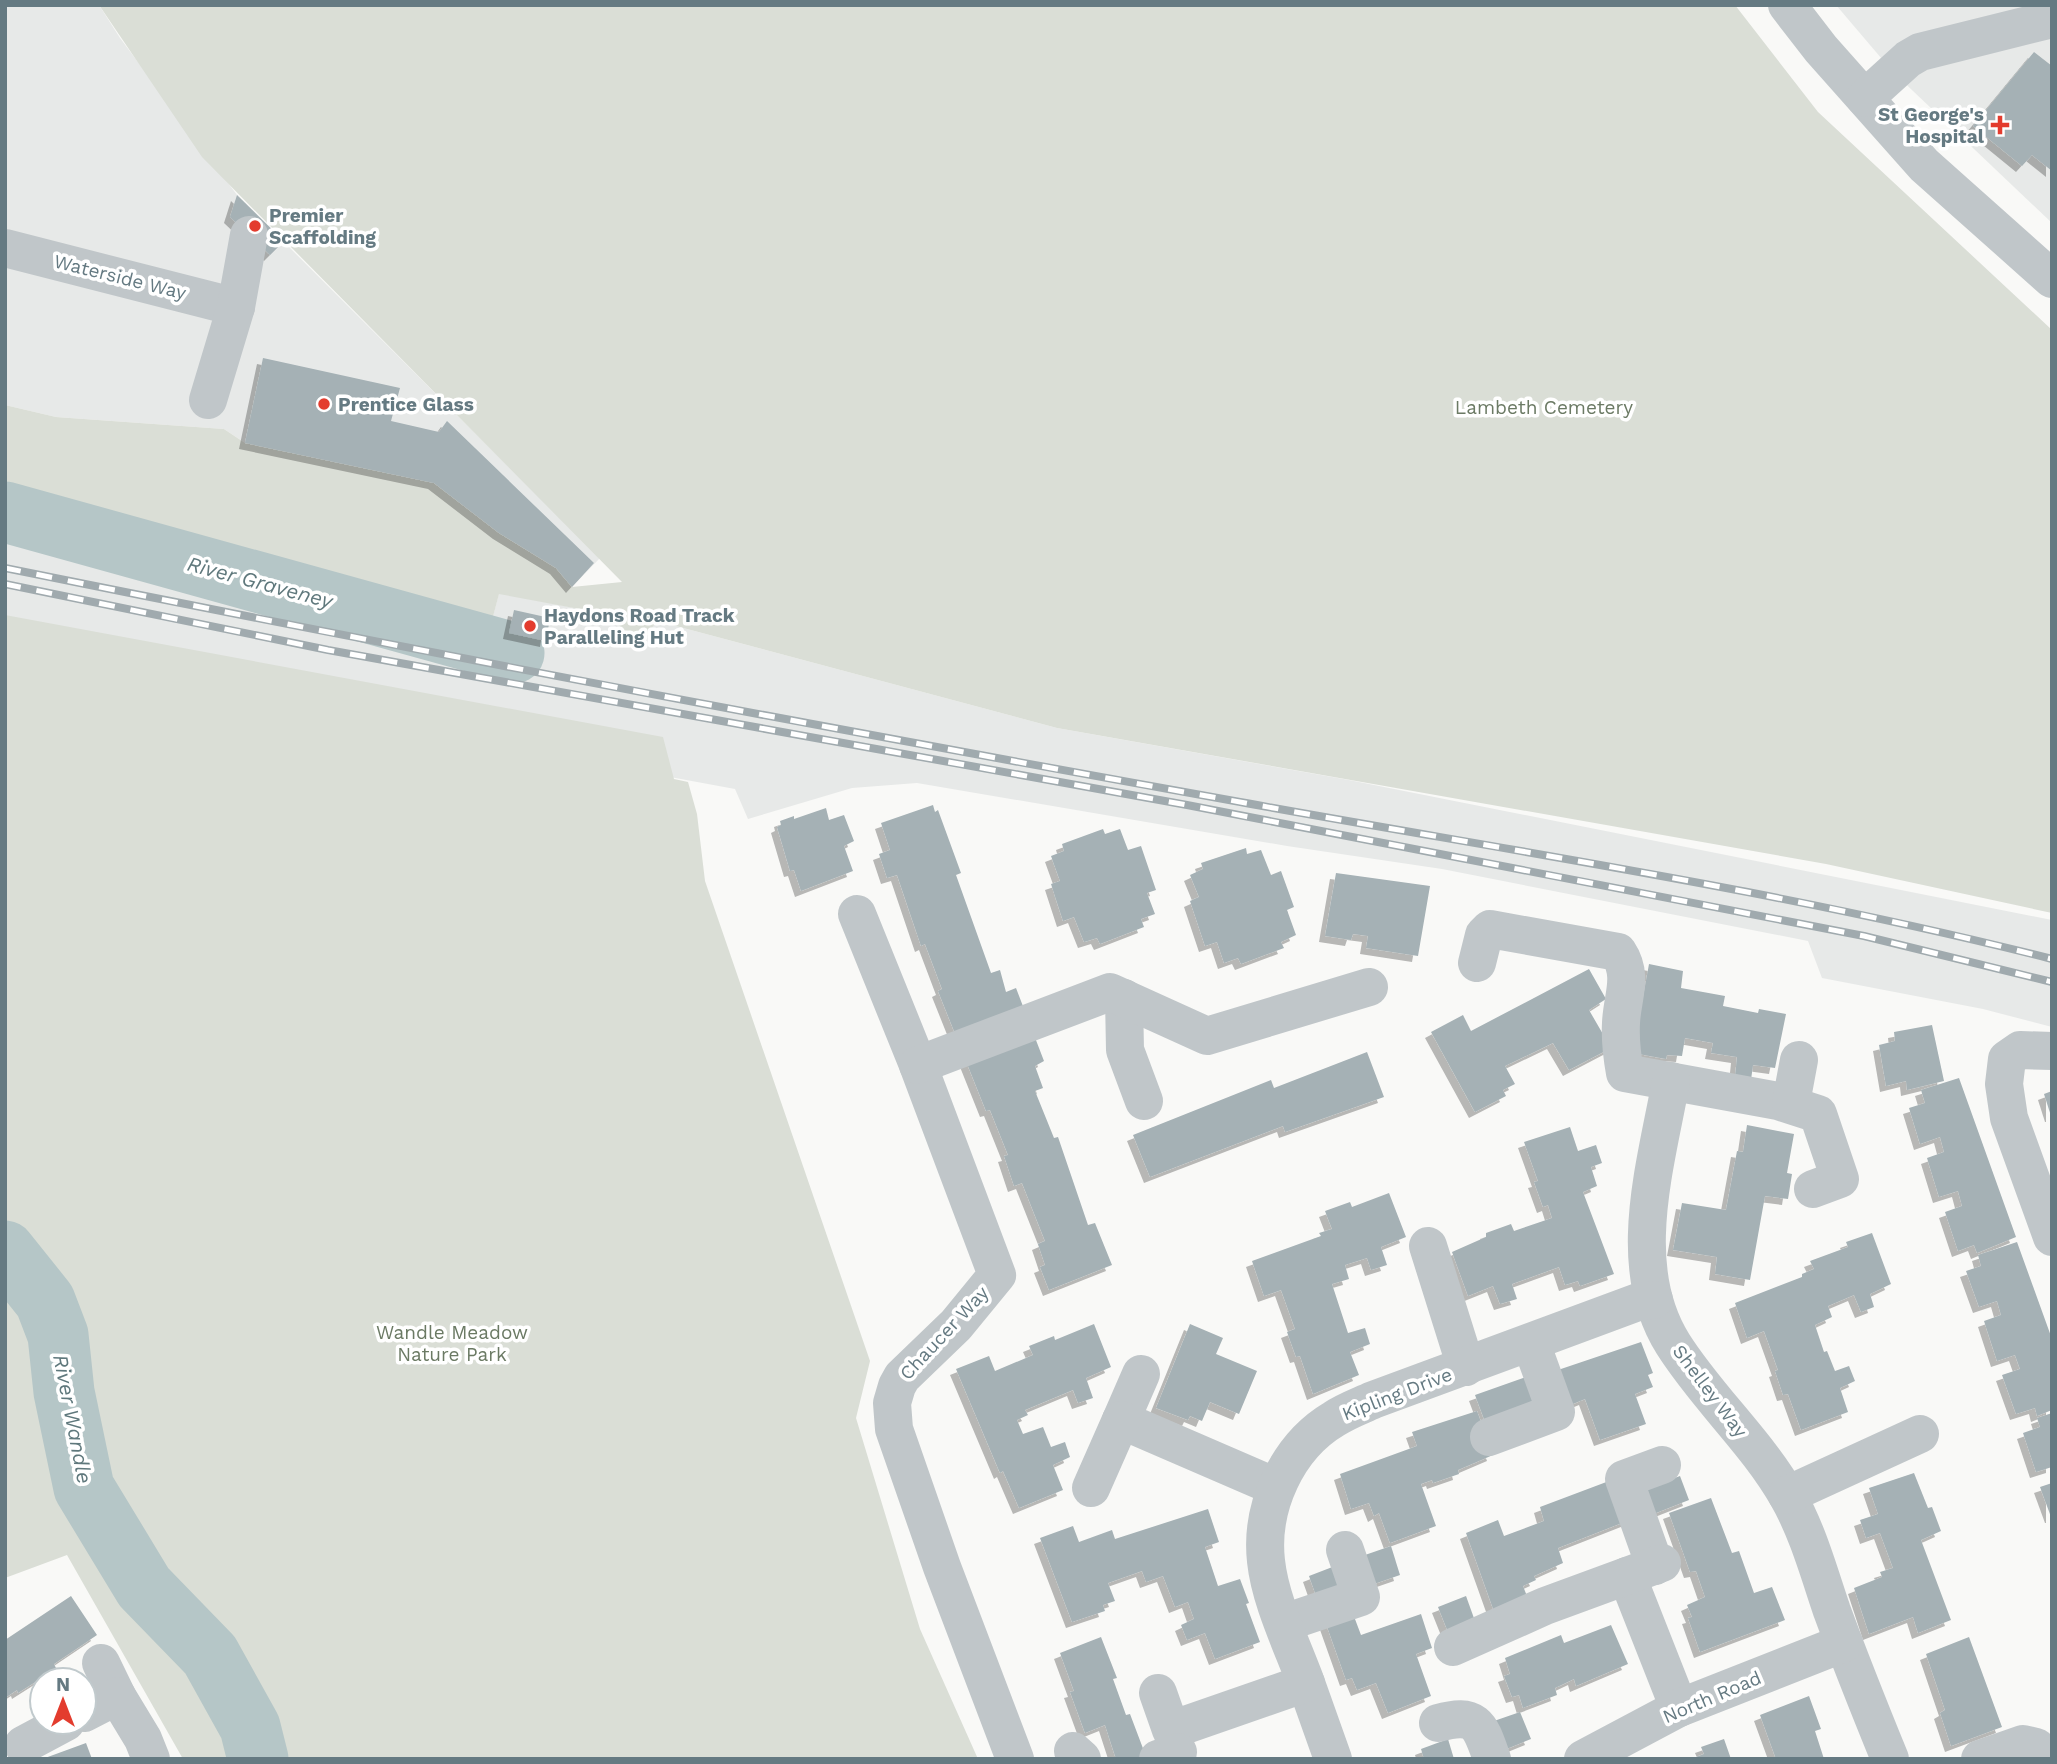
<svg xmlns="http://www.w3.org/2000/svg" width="2057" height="1764" viewBox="0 0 2057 1764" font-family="'Work Sans',sans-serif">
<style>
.built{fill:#e7e9e8}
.green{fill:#daded6}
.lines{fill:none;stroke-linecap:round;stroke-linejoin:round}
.river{stroke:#b5c6c7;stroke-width:61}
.building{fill:#a5b1b5;filter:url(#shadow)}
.minor{stroke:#c0c6c9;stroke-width:38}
.rail-casing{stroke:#a0aaae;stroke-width:8}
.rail{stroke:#fff;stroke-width:5;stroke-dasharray:16;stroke-linecap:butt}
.poi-dot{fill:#e33c2e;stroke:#fff;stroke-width:2.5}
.labels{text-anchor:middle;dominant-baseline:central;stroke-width:7;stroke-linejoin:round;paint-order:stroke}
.poi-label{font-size:19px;font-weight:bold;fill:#657a82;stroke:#fff;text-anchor:start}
.street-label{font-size:19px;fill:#657a82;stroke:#fff}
.park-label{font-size:19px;fill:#6b7a64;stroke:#fff}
.water-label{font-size:21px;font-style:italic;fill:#5f787c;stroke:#fff}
</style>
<defs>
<filter id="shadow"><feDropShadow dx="-6" dy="6" stdDeviation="0" flood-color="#0004"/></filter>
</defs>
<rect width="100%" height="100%" fill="#f9f9f7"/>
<g class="built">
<path d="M5 5H99L120 38 237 195 600 558 572 587 245 443 224 429 56 417 5 405Z"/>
<path d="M1836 5H2052V223L1893 72Z"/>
<path d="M5 525 490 628 499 593 606 614 640 644 657 621 1057 728 1349 780 2052 920V1027L1983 1009 1822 978 1808 941 1442 869 1287 846 917 783 852 788 748 819 735 789 5 654Z"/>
</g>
<g class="green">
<path d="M99 5H1735L1818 112 2052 330V913L1826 864 1057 728 657 621 640 645 606 614 499 594 490 628 5 525V405L56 417 224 429 245 443 434 483 499 533 556 568 572 587 622 582 202 157Z"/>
<path d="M5 615 663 737 674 779 688 782 697 814 705 881 870 1361 856 1418 920 1629 978 1759H183L67 1555 5 1578Z"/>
</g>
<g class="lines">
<g class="river">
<path d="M5 512 514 653"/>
<path d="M5 1251 45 1301 58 1335 64 1392 84 1488 144 1587 210 1655 250 1727 258 1759"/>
</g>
</g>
<g class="building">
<path d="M2034 52 2052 66V171L2032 155 2022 166 1973 126Z"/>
<path d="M237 195 284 241 270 255 230 217Z"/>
<path d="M263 358 400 388 391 421 439 432 447 421 594 563 572 587 556 568 499 533 434 483 245 443Z"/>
<path d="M514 610 550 618 546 641 509 633Z"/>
<path d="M933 805 935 812 938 810 961 873 956 875 991 973 1000 970 1006 992 1016 988 1044 1061 1035 1066 1043 1088 1035 1091 1054 1138 1058 1137 1088 1225 1095 1223 1112 1265 1049 1290 1040 1267 1045 1265 1038 1244 1045 1241 1022 1183 1014 1186 1004 1156 1008 1155 990 1110 986 1111 938 991 942 989 925 944 921 946 897 875 887 878 879 854 890 850 881 823Z"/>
<path d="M826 808 829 820 844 815 854 841 844 846 853 871 801 891 794 870 790 871 777 827 781 825 780 821 794 816V819Z"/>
<path d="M1103 829 1105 834 1120 829 1128 850 1141 846 1156 890 1147 893 1155 914 1141 919 1144 927 1100 944 1097 938 1084 942 1074 917 1063 921 1051 884 1060 881 1051 856 1064 851 1062 844Z"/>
<path d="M1246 848 1247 854 1261 850 1271 875 1281 871 1294 907 1287 910 1296 935 1281 942 1284 948 1241 964 1238 958 1224 963 1217 942 1205 946 1190 901 1199 897 1190 875 1203 869 1201 863Z"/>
<path d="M1336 873 1430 886 1418 956 1366 948 1368 936 1353 934 1351 940 1325 936Z"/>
<path d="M1649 964 1683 971 1681 988 1725 996 1723 1006 1758 1013 1759 1009 1786 1014 1775 1068 1753 1065 1751 1080 1735 1077 1737 1057 1711 1053 1713 1043 1685 1038 1682 1056 1667 1055 1666 1059 1633 1053Z"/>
<path d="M1589 969 1606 999 1589 1010 1611 1048 1569 1070 1553 1043 1505 1066 1515 1084 1503 1090 1506 1096 1475 1112 1431 1032 1463 1015 1471 1031Z"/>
<path d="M1932 1025 1944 1081 1907 1090 1906 1081 1886 1086 1879 1045 1895 1041 1894 1032Z"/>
<path d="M1367 1052 1384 1097 1285 1132 1283 1126 1150 1177 1133 1135 1271 1080 1274 1088Z"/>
<path d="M1959 1078 2016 1237 1977 1253 1974 1245 1958 1251 1945 1212 1962 1206 1958 1191 1939 1197 1927 1158 1944 1152 1940 1137 1920 1144 1909 1108 1925 1103 1921 1090Z"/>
<path d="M2052 1091V1116H2051L2044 1094Z"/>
<path d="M1747 1125 1794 1134 1787 1173 1792 1174 1788 1199 1765 1196 1750 1280 1715 1274 1717 1257 1673 1250 1682 1203 1726 1210 1737 1151 1743 1152Z"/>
<path d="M1570 1127 1578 1151 1596 1145 1602 1163 1591 1167 1597 1186 1583 1192 1614 1274 1580 1286 1578 1281 1565 1285 1559 1267 1512 1284 1517 1299 1500 1304 1493 1286 1468 1296 1452 1252 1486 1237V1233L1511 1224 1514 1231 1552 1218 1548 1205 1543 1207 1534 1182 1538 1181 1524 1142Z"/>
<path d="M1389 1193 1406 1237 1381 1247 1387 1265 1371 1270 1367 1258 1345 1265 1349 1279 1332 1284 1348 1333 1365 1328 1370 1344 1350 1352 1359 1375 1313 1394 1300 1356 1296 1357 1287 1332 1295 1329 1281 1290 1264 1296 1252 1261 1321 1236 1319 1233 1332 1229 1325 1211 1350 1202 1352 1207Z"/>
<path d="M1872 1233 1891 1284 1870 1294 1874 1307 1861 1312 1854 1295 1828 1306 1832 1317 1815 1325 1824 1352 1827 1351 1835 1371 1849 1366 1855 1381 1840 1388 1848 1412 1801 1430 1788 1394 1783 1395 1775 1371 1778 1370 1764 1331 1747 1338 1735 1303 1802 1277V1274L1814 1269 1810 1261 1848 1247 1846 1242Z"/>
<path d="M2017 1242 2052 1339V1410L2037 1416 2035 1408 2016 1414 2002 1375 2020 1369 2015 1355 1997 1361 1984 1321 2001 1315 1997 1301 1979 1307 1966 1271 1981 1266 1978 1255Z"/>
<path d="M1094 1324 1111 1367 1086 1378 1093 1398 1078 1403 1073 1390 1025 1410 1028 1415 1017 1420 1023 1434 1043 1427 1051 1447 1065 1442 1070 1457 1053 1465 1063 1490 1019 1508 1003 1471 1000 1473 956 1369 989 1356 995 1371 1033 1355 1029 1346 1054 1336 1055 1340Z"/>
<path d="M1190 1324 1223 1338 1216 1354 1257 1371 1239 1414 1210 1402 1202 1421 1190 1416 1188 1420 1156 1408Z"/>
<path d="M1641 1342 1653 1373 1648 1375 1653 1387 1635 1394 1646 1424 1600 1440 1585 1399 1568 1406 1484 1419 1475 1395 1554 1367 1555 1371Z"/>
<path d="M1477 1411 1493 1455 1458 1470 1459 1474 1433 1483 1432 1480 1421 1484 1436 1526 1390 1543 1379 1513 1374 1516 1369 1503 1351 1509 1340 1474 1417 1446 1412 1432Z"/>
<path d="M2052 1413V1467L2036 1472 2023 1433 2040 1427 2037 1418Z"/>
<path d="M1914 1473 1928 1508 1932 1507 1941 1531 1921 1540 1951 1620 1918 1633 1913 1617 1869 1634 1854 1588 1882 1577 1880 1572 1893 1568 1880 1533 1866 1538 1860 1520 1878 1514 1869 1488Z"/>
<path d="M1680 1476 1689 1500 1633 1522 1632 1519 1558 1548 1563 1563 1534 1576 1536 1580 1523 1586 1530 1604 1496 1617 1466 1533 1498 1520 1504 1536 1544 1521 1540 1507 1617 1478 1623 1497Z"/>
<path d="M2052 1483V1517H2051L2040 1487Z"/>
<path d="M1711 1498 1732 1553 1739 1551 1754 1593 1772 1587 1785 1620 1700 1652 1688 1618 1692 1617 1687 1605 1705 1597 1696 1571 1690 1572 1669 1513Z"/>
<path d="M1208 1509 1219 1542 1205 1547 1218 1586 1240 1579 1249 1603 1246 1604 1260 1642 1215 1659 1205 1633 1187 1640 1181 1625 1194 1619 1188 1602 1175 1607 1163 1576 1146 1582 1142 1571 1108 1583 1115 1601 1103 1605 1105 1611 1072 1622 1040 1538 1073 1526 1079 1542 1112 1530 1115 1539Z"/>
<path d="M1391 1546 1400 1575 1374 1584 1365 1555Z"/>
<path d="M1335 1566 1361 1635 1421 1614 1432 1648 1416 1654 1431 1696 1388 1713 1376 1683 1357 1690 1352 1678 1346 1680 1309 1576Z"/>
<path d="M71 1596 97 1635 54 1664 56 1668 40 1679 18 1693 17 1690 5 1698V1640Z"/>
<path d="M1466 1596 1475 1621 1448 1632 1438 1607Z"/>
<path d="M1611 1625 1628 1664 1576 1686 1574 1679 1555 1688 1557 1695 1523 1708 1519 1695 1512 1697 1504 1676 1510 1674 1505 1658 1561 1635 1564 1643Z"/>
<path d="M1101 1637 1117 1678 1113 1679 1126 1715 1130 1714 1147 1759H1116L1105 1725 1085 1733 1070 1692 1074 1691 1060 1653Z"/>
<path d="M1969 1637 2002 1727 1951 1746 1940 1713 1945 1710 1926 1654Z"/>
<path d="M1809 1696 1821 1729 1815 1731 1824 1759H1776L1760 1715Z"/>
<path d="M1520 1712 1531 1739 1504 1750 1494 1721Z"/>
<path d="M1448 1739 1454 1759H1424L1421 1749Z"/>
<path d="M1724 1739 1731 1759H1691L1704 1754 1701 1747Z"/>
<path d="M86 1743 92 1759H45V1758Z"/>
</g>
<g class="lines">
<g class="minor">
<path d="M1787 5 1821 49 1924 165 2052 279"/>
<path d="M1865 98 1908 59 1920 52 2052 19"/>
<path d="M5 248 236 307"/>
<path d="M208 400 236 307 249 235"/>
<path d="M857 914 918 1065 997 1275 956 1325 902 1377 897 1386 892 1403 894 1429 942 1567 1015 1759"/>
<path d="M1477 963 1484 935 1490 929 1618 952C1634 976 1622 997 1621 1023 1620 1040 1622 1056 1625 1073L1778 1101 1818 1114 1840 1179 1813 1189"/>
<path d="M1124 998 1125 1050 1144 1101"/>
<path d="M2052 1051 2020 1050 2007 1059 2004 1084 2009 1118 2052 1237"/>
<path d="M918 1065 1110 992 1207 1036 1369 987"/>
<path d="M1671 1081C1656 1165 1624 1266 1673 1344 1707 1398 1757 1442 1788 1497 1808 1532 1819 1573 1832 1611 1850 1660 1870 1710 1890 1759"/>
<path d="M1791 1103 1799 1060"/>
<path d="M1428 1246 1466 1367"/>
<path d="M1141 1374 1121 1420 1276 1487"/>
<path d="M1489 1437 1556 1412 1531 1343"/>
<path d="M1091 1488 1121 1420"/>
<path d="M1787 1495 1920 1434"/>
<path d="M1655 1566 1624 1479 1662 1465"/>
<path d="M1627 1576 1679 1708"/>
<path d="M1284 1623 1361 1597 1345 1550"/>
<path d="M1453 1647 1545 1606 1662 1563"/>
<path d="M101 1663 117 1696"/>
<path d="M1306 1683 1333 1759"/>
<path d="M1158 1693 1171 1730 1306 1683C1292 1645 1270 1600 1266 1561 1260 1507 1287 1447 1334 1419 1346 1411 1360 1406 1373 1400L1638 1302 1654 1300"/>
<path d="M84 1713 117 1696 143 1739 151 1759"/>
<path d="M1438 1723C1477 1712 1480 1725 1492 1759"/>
<path d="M23 1745 66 1722"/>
<path d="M1073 1751 1082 1759"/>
<path d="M1158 1759 1178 1752"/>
<path d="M1583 1759 1679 1708 1844 1643"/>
<path d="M1980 1759 2023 1744 2036 1747 2040 1759"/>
</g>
<g class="rail-casing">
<g id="rail">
<path d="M5 568C412 650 821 727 1229 800 1504 850 1781 890 2052 959"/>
<path d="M5 584 328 650 1187 805 1864 936 2052 982"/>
</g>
</g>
<use href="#rail" class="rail"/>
</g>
<g class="poi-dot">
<path d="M1996.5 114.5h7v7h7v7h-7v7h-7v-7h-7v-7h7z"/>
<circle cx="255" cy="226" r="7"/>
<circle cx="324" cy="404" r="7"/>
<circle cx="530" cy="626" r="7"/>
</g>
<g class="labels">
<g class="poi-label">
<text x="1984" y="114" text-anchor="end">St George's<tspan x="1984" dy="22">Hospital</tspan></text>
<text x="269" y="215">Premier<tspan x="269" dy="22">Scaffolding</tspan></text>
<text x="338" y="404">Prentice Glass</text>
<text x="544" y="615">Haydons Road Track<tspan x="544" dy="22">Paralleling Hut</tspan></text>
</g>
<g class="street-label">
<text transform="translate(120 277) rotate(14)">Waterside Way</text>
<text transform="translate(944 1333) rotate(-47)">Chaucer Way</text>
<text transform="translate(1710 1391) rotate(53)">Shelley Way</text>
<text transform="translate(1397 1394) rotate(-21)">Kipling Drive</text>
<text transform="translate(1712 1697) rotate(-23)">North Road</text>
</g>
<g class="park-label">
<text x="1544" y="407">Lambeth Cemetery</text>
<text x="452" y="1332">Wandle Meadow<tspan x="452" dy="22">Nature Park</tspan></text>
</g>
<g class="water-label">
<text transform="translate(260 582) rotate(15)">River Graveney</text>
<text transform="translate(73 1419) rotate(79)">River Wandle</text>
</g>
</g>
<rect width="2057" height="1764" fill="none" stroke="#657a82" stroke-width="14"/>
<g transform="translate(63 1701)"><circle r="33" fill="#ffffff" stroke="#c1cacd" stroke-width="2"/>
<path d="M0-5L12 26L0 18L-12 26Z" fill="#e33c2e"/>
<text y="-10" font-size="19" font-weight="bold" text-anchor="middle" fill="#657a82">N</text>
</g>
</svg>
